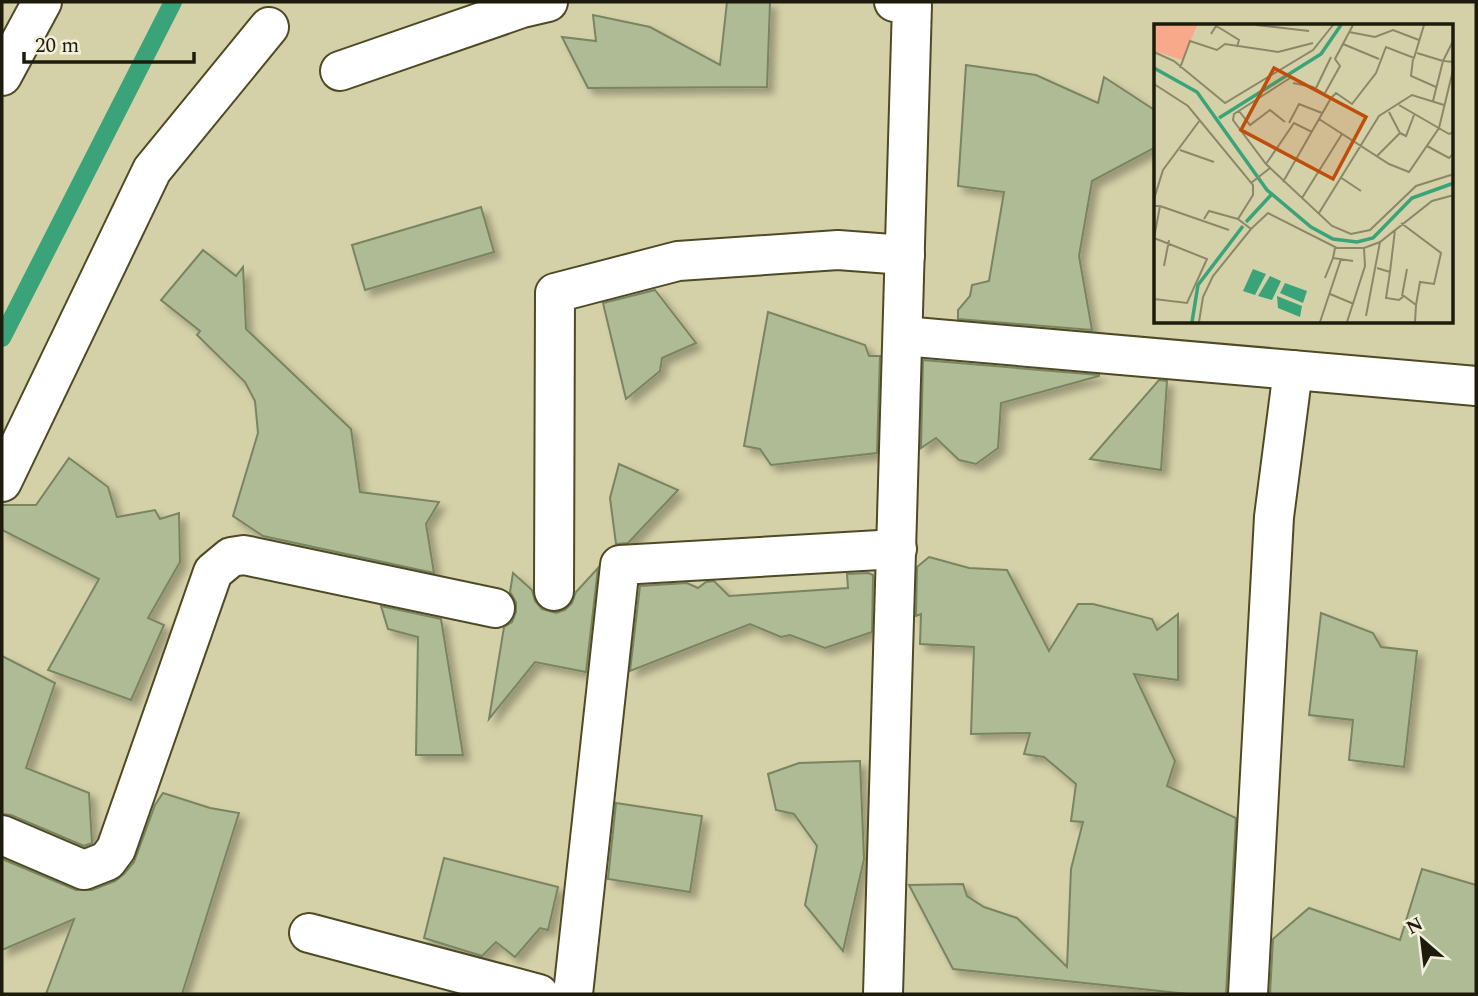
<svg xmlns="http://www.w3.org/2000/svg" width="1478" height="996" viewBox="0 0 1478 996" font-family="Spectral,serif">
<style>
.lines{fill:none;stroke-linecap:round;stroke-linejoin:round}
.stream{stroke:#3ba379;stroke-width:18}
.building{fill:#aebb95;stroke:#798561;stroke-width:2;filter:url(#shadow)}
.minor-casing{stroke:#4e4a25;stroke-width:42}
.minor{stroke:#fff;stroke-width:38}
.inset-river{fill:none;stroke:#3ba379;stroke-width:3.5}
.inset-road{fill:none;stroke:#8b8869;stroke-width:2}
.view{fill:#bf4d0c;fill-opacity:0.15;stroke:#bf4d0c;stroke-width:3.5}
.inset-edge{fill:none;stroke:#1d1c0c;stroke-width:3.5}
</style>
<defs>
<filter id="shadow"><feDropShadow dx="6" dy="6" stdDeviation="3.5" flood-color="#0004"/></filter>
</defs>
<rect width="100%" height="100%" fill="#d4d0a7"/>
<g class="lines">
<path class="stream" d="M2 338 173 2"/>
</g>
<g class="building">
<path d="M727 2H770L767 87 588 88 562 37 596 41 593 15 650 27 720 65Z"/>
<path d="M966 65 1036 75 1098 103 1104 77 1156 111V147L1092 181 1079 256 1092 330 958 319V310L970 296 972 285 989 281 1004 192 958 186Z"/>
<path d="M481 207 494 252 365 290 352 245Z"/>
<path d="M203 250 236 276 243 267 246 329 351 429 360 492 439 502 426 524 434 573 263 536 233 516 258 433 255 401 245 382 197 335 200 331 161 300Z"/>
<path d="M655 290 696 343 662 358 660 371 626 399 603 303Z"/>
<path d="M768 312 865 345 869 356H880L877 453 771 465 760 449 744 446Z"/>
<path d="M923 360 1099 375V376L1001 403 998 448 976 464 959 460 936 438 921 448Z"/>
<path d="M1159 380 1167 381 1161 470 1090 459Z"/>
<path d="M69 458 108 487 117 517 155 510 160 519 179 513 180 562 148 618 164 625 131 700 48 670 99 579 2 530V505H36Z"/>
<path d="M619 464 678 490 628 543 616 544 610 498Z"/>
<path d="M929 557 969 568 1007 570 1049 651 1078 604H1093L1152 619 1157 630 1178 614V680L1134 674 1175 761 1167 786 1236 818 1226 994H1188L953 969 909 885 963 884 967 896 984 907 1017 918 1067 967 1071 869 1083 822 1071 821 1076 784 1044 757 1024 754 1030 733 971 734 974 647 920 644 921 614 916 616 917 567Z"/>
<path d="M598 568 586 672 535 662 489 719 504 627 512 622 516 612V602L510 592 513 573 532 590 535 601 542 609 556 613 565 610 572 603 576 592Z"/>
<path d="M868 573 873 575 872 632 825 648 790 635 781 637 750 624 630 671 640 586 687 583 698 588 706 582 714 581 729 596 848 588 847 574Z"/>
<path d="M381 606 441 619 463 755H416L418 637 388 629Z"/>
<path d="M1321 613 1373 633 1381 647 1417 651 1404 767 1349 760 1353 720 1309 715Z"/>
<path d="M2 656 55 683 26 768 89 793 92 843 84 846 11 815 2 814Z"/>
<path d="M860 761 864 859 843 951 805 905 817 846 794 814 776 810 768 774 799 763Z"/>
<path d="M163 793 210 808 239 813 182 994H46L74 919 2 950V859L76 890H92L115 881 124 874 134 862 155 805Z"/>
<path d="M616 803 702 816 690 892 608 879Z"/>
<path d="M444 858 558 887 548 930 540 928 515 957 496 942 482 956 424 938Z"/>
<path d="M1422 869 1476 885V994H1270L1273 939 1309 908 1400 940Z"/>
</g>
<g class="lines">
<g class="minor-casing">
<g id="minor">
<path d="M340 71 522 8 548 2"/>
<path d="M2 76 42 2"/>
<path d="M903 336 1476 386"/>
<path d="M2 482 152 170 269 27"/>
<path d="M554 591 555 293 678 261 838 250 905 255"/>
<path d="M2 835 84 870 107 861 116 849 213 572 231 557 244 555 495 608"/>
<path d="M309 933 539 994"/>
<path d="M573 994 620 565 897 549"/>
<path d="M883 994 912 5 894 2"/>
<path d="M1248 994 1274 517 1293 370"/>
</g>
</g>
<use href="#minor" class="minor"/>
</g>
<g transform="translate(1154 24)">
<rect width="299" height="299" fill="#d4d0a7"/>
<path d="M0 1H43L29 36 0 27Z" fill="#f8a989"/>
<path d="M99 245 112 250 101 271 89 267ZM116 252 127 257 118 276 104 272ZM131 259 153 267 149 279 126 269ZM123 272 148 282 146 293 124 284Z" fill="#3ba379"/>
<path class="inset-river" d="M0 44 43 68 113 166 157 203 179 215 203 218 219 214 258 174 300 159M65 94 167 30 187 1M92 198 117 171M38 298 44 261 89 202"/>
<path class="inset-road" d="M102 1 155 7M195 8 221 13 239 6 265 16M57 10 62 2 69 6 85 16 83 23M300 15 289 37 300 38M189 20 225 35M0 28 20 37 71 79 159 26 179 1M263 29 289 37 279 77M259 35 257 52 282 63M26 44 36 17 63 26 71 20 124 28 159 19M136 54 80 90 79 96 112 140 178 202 197 210 216 206 262 162 300 150M0 60 34 82 99 161V171L84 195 97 205 114 189 183 224H210L226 218 278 177 300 171M162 64 177 33M171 69 186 42 181 35 199 1M177 74 182 69 198 80 222 49 232 23 260 34 270 1M245 81 295 110 300 108M85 87 96 101 116 86 131 98M165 95 235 140 255 148 285 104 300 42M135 99 145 80 168 89M246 109 252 112 260 91M273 122 295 134 300 129M26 126 60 138M223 132 246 109 235 88M112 140 140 99 158 108M186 153 207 167M129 158 177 74 159 63 139 59M97 159 116 144M148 174 188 110M0 175 9 146 46 96M0 182H6L0 214M6 182 75 206M165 189 225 92 258 71 290 81M50 195 55 187 84 195M247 199 287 229 280 260 266 258 262 281M0 214 53 235 33 279 0 275M181 224 179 234 199 237M10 242 15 216M223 244 236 248 232 274 245 276 250 272 262 281 261 298M236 248 241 206M171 254 179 234M176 270 200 280M248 272 253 245M212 292 226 218M45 298 49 273 59 252 97 205M166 298 187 235M193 298 211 242 210 224"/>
<path class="view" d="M120 44 212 93 179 155 87 106Z"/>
<rect width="299" height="299" class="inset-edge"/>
</g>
<rect width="1478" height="996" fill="none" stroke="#1d1c0c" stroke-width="7"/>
<g transform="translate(1422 940) rotate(332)" stroke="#f2f0db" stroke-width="5" paint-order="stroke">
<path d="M0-5L12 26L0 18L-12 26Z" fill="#1d1c0c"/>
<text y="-10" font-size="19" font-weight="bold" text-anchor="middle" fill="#1d1c0c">N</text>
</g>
<path d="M24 52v10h170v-10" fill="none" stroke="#1d1c0c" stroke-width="3.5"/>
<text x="35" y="52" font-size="21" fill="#1d1c0c" stroke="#f2f0db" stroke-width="5" paint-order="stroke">20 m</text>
</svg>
